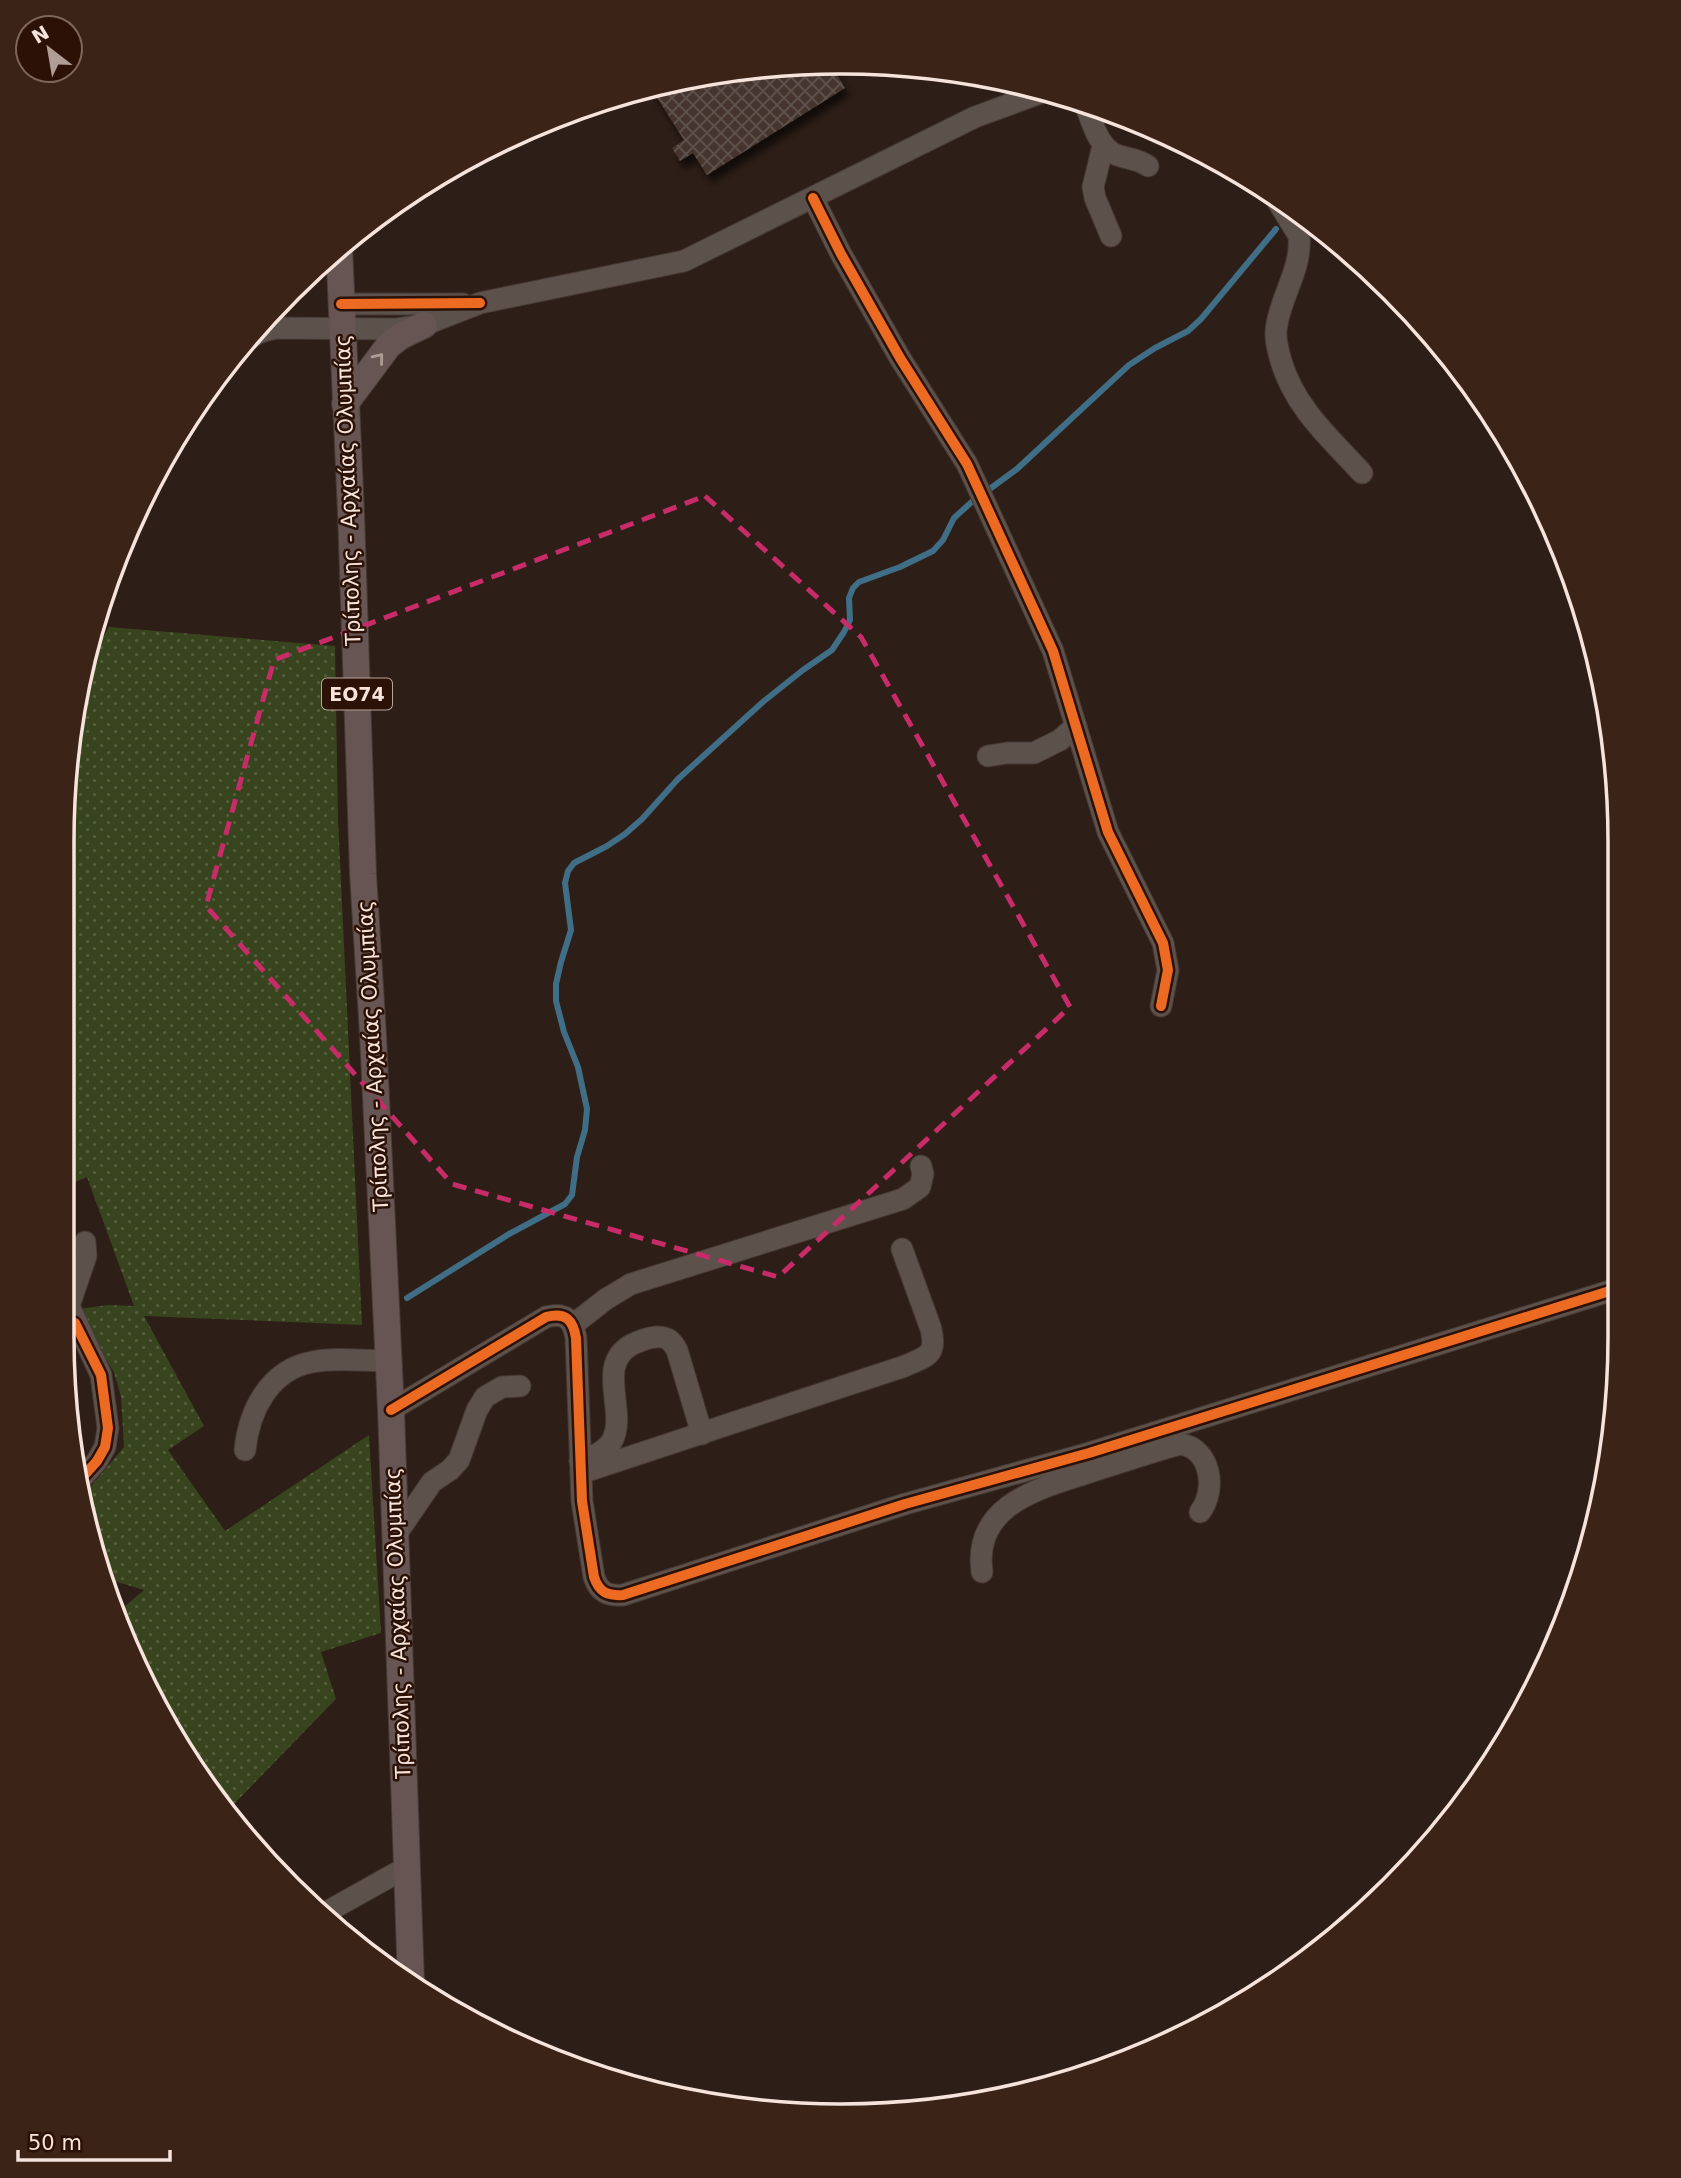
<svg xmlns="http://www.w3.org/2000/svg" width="1681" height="2178" viewBox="0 0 1681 2178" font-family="'DejaVu Sans',sans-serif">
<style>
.grass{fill:url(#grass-dots)}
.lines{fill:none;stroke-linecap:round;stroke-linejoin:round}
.stream{stroke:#406e86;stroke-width:6}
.building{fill:url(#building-cross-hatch);filter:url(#shadow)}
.minor-casing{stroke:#463934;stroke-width:23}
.major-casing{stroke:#463934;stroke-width:28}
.minor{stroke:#5d514c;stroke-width:21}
.major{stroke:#665552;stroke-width:26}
.cycleway-casing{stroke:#2c1206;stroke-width:15}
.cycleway{stroke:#ed6a23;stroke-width:10}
.oneway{stroke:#ae9c96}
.marked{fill:none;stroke:#c72c68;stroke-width:5;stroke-dasharray:14 9;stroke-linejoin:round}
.labels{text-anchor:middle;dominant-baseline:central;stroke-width:5;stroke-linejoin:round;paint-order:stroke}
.shield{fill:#2c1206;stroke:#b9a49b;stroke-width:2}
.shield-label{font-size:19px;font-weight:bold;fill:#f6e3db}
.street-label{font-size:21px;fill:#f6e3db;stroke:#2c1206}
.rim{fill:none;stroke:#f6e3db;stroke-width:3.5}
</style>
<defs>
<pattern id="grass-dots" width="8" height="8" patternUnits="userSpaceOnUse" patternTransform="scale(1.75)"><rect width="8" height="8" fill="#38441e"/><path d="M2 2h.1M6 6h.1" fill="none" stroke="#555f3e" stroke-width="1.8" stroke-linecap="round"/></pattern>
<pattern id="building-cross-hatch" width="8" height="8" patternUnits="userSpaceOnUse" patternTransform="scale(1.75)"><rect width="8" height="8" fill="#45362f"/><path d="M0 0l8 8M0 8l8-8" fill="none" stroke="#60534d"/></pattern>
<filter id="shadow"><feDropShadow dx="4.5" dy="8" stdDeviation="3.5" flood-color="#0009"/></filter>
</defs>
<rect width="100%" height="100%" fill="#2d1e17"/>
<path class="grass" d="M109 627 335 646 338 819 362 1325 144 1316 204 1426 168 1450 225 1531 369 1435 381 1633 321 1652 336 1699 229 1809 166 1727 118 1612 144 1590 104 1578 88 1540 82 1497 124 1447 121 1397 114 1372 98 1348 79 1309 108 1305 134 1306 87 1177 62 1188 63 790 84 660 91 657Z"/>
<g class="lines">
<g class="stream">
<path d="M991 488 1017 469 1129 365 1155 348 1188 331 1201 319 1276 229"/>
<path d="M407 1298 509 1234 565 1204 572 1195 577 1157 585 1130 587 1109 578 1067 564 1032 556 1001V984L561 962 571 930 565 883 568 871 574 863 607 846 625 834 642 819 678 779 764 701 803 670 832 650 844 632 850 620 849 598 853 588 859 582 900 567 933 551 943 540 954 518 976 498"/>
</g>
</g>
<path class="building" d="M829 62 845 88 707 175 693 153 680 161 672 148 684 140 651 88 689 76Z"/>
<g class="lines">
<g class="minor-casing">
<g id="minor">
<path d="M1085 104C1092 121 1098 148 1117 155 1128 159 1139 159 1148 166"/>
<path d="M1103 146 1093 187 1095 198 1111 236"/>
<path d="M1272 192 1299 236C1302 268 1282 294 1277 324 1274 337 1278 349 1281 361 1295 408 1329 437 1362 473"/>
<path d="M813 198 841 254 900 358 967 464 1053 651 1108 832 1163 943 1168 970 1161 1006"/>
<path d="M341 304H463"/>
<path d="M243 344C253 334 262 331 276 328L397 329 424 325 480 303 684 261 975 117 1043 92"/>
<path d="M988 756 1007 753H1034L1060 740 1076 726"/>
<path d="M574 1324 606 1299 631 1284 903 1199 920 1187 923 1174 921 1166"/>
<path d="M391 1410 546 1317C566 1312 573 1320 576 1338L582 1501 594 1577C599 1592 607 1596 623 1595L905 1504 1089 1453 1613 1290"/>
<path d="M245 1450C249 1411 269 1370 312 1362 333 1357 366 1361 388 1361"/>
<path d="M580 1461C591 1458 606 1451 612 1441 628 1412 595 1366 631 1345 639 1341 647 1338 656 1337 667 1336 672 1341 677 1350L702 1434"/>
<path d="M581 1473 905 1366C927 1356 937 1356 931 1329L902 1249"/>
<path d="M80 1480 97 1461 105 1447 108 1428 101 1375 69 1306 86 1256 85 1242"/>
<path d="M395 1536 432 1482 450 1470 459 1460 477 1410 485 1397 502 1387 520 1386"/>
<path d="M982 1572C973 1505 1038 1489 1087 1473 1118 1463 1149 1453 1180 1444 1211 1448 1217 1490 1200 1512"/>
<path d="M323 1914 407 1867"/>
</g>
</g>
<g class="major-casing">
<g id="major">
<path d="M339 245 351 513 363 874 373 1035 391 1410 411 1982"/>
<path d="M345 404 389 345 401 336 424 325"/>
</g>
</g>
<use href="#minor" class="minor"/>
<use href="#major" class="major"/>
<g class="cycleway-casing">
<g id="cycleway">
<path d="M813 198 841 254 900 358 967 464 1053 651 1108 832 1163 943 1168 970 1161 1006"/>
<path d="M341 304 480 303"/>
<path d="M75 1323 101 1375 108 1428 105 1447 97 1461 80 1480"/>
<path d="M391 1410 546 1317C566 1312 573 1320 576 1338L582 1501 594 1577C599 1592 607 1596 623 1595L905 1504 1089 1453 1613 1290"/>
</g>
</g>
<use href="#cycleway" class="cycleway"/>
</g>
<defs><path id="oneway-chevron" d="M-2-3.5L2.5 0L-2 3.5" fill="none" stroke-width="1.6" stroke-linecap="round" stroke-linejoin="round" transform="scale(1.75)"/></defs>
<use class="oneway" href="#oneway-chevron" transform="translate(379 358) rotate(-51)"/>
<path class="marked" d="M705 496 861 637 1070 1007 778 1277 452 1184 206 906 274 660Z"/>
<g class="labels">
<rect class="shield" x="322" y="678.5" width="70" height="31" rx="5"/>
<g class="shield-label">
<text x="357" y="694">ΕΟ74</text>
</g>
<g class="street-label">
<text transform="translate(348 490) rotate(-92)">Τρίπολης - Αρχαίας Ολυμπίας</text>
<text transform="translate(373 1056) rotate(-93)">Τρίπολης - Αρχαίας Ολυμπίας</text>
<text transform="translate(398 1623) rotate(-92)">Τρίπολης - Αρχαίας Ολυμπίας</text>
</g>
</g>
<path d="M0 0H1681V2178H0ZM841 74H841A767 767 0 0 1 1608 841V1337A767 767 0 0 1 841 2104H841A767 767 0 0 1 74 1337V841A767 767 0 0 1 841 74Z" fill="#3c2317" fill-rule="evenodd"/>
<path class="rim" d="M841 74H841A767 767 0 0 1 1608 841V1337A767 767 0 0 1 841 2104H841A767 767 0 0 1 74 1337V841A767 767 0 0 1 841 74Z"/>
<g transform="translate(49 49) rotate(329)"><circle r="33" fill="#2c1206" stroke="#7d665b" stroke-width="2"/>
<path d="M0-5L12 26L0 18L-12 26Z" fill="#b09e96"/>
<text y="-10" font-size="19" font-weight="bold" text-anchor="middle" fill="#f6e3db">N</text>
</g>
<path d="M18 2150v10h152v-10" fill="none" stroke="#f6e3db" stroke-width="3.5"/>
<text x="28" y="2150" font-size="21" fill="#f6e3db" stroke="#2c1206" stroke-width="5" paint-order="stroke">50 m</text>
</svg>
